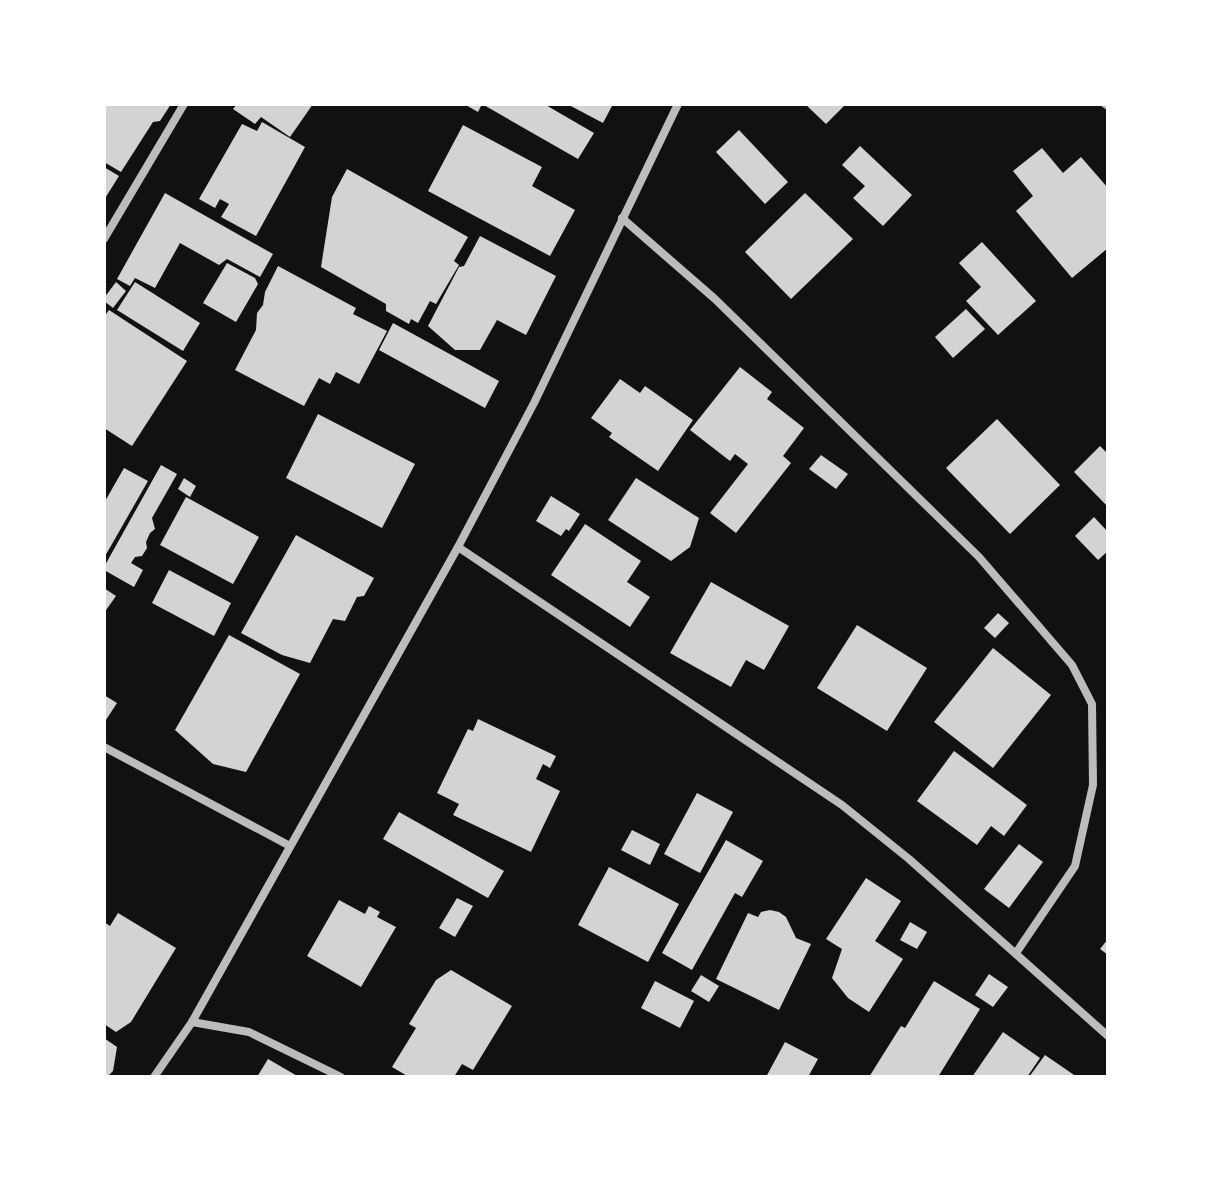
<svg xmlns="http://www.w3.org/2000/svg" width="1212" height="1181" viewBox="0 0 1212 1181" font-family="'Work Sans',sans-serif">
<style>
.building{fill:#d3d3d3}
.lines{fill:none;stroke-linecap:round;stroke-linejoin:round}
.minor{stroke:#bcbcbc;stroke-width:8}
</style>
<rect width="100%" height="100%" fill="#111"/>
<g class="building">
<path d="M104 104H171L160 121 153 122 121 172 104 162Z"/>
<path d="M237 104H313L290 137 261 117 255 124 233 109Z"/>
<path d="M464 104H544L594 133 578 159 482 104 478 112Z"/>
<path d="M567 104H613L603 123Z"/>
<path d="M805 104H846L826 124Z"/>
<path d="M262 122 305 147 256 236 221 217 229 204 220 199 215 208 199 199 242 124 257 131Z"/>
<path d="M463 125 542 167 532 186 575 210 550 256 428 191Z"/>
<path d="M739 130 788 182 765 204 716 152Z"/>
<path d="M860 146 912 195 883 226 853 198 865 186 842 165Z"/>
<path d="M1042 148 1063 173 1081 157 1108 188V248L1072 278 1016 211 1033 196 1013 171Z"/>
<path d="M104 167 119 176 104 200Z"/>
<path d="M347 169 468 237 454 261 459 265 436 304 430 301 418 323 411 319 409 324 386 311V304L321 267 332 197Z"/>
<path d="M165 193 273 254 260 277 227 259 219 265 180 243 155 288 135 278 130 286 117 279Z"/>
<path d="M805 193 853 239 791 299 745 252Z"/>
<path d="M480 236 556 276 526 335 497 320 480 350H455L428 326 459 267 464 266Z"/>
<path d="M982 242 1036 301 998 335 966 301 981 287 959 263Z"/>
<path d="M227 263 255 278 258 284 236 322 203 303Z"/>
<path d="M278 266 356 308 353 314 387 331 359 384 336 372 330 384 319 378 304 406 235 370 256 330 257 313 263 305 265 292Z"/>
<path d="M116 282 126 291 113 308 104 301V298Z"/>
<path d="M135 282 200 323 183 351 117 310Z"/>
<path d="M966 309 985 329 953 358 935 337Z"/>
<path d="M109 310 187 361 132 446 104 428V317Z"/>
<path d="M393 323 499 381 485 408 379 350Z"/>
<path d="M740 367 772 392 767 399 804 428 783 456 791 463 736 533 710 513 748 464 735 454 730 461 690 430Z"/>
<path d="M620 379 640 393 645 386 693 420 658 471 609 437 612 433 591 418Z"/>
<path d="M318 414 415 464 382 528 286 478Z"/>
<path d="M997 419 1060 485 1010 534 946 468Z"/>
<path d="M1100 446 1108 454V507L1074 472Z"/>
<path d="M821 455 848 474 836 489 809 469Z"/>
<path d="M161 465 177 474 152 518 155 529 150 533 146 542 147 548 142 556 135 557 131 563 143 570 134 587 104 570V567Z"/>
<path d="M124 468 148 481 104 558V503Z"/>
<path d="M184 478 196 486 190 497 178 489Z"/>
<path d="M636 478 699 518 690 547 671 561 608 520Z"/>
<path d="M551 496 580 514 569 531 566 529 561 536 536 521Z"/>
<path d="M186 497 259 537 233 584 160 545Z"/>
<path d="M1094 517 1108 532V551L1098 560 1075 536Z"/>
<path d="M585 524 641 561 627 582 650 597 630 627 551 575Z"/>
<path d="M296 535 374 578 364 596 357 597 345 621 333 619 310 663 282 655 241 633Z"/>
<path d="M169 570 231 603 214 636 152 603Z"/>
<path d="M711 582 789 626 764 670 746 660 731 687 670 653Z"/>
<path d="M104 588 116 596 104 613Z"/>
<path d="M998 613 1009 623 995 638 984 628Z"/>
<path d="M857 625 927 668 887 731 817 688Z"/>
<path d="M229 635 300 674 246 772 213 764 175 730Z"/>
<path d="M993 648 1051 695 993 768 934 722Z"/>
<path d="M104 695 117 703 104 723Z"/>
<path d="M478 719 556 756 550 768 543 764 536 779 560 791 531 852 453 815 459 804 437 793 468 729 473 731Z"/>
<path d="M954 751 1027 805 1004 836 991 826 977 845 917 801Z"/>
<path d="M697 793 733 812 700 873 664 854Z"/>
<path d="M399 812 504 871 488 898 383 839Z"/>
<path d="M632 830 660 844 650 865 621 850Z"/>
<path d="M726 840 763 861 742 897 735 893 692 970 662 953Z"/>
<path d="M1019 844 1043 862 1009 908 984 889Z"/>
<path d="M609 867 679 904 648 962 578 925Z"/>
<path d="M866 878 901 901 875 941 903 959 869 1012 848 998 832 978 842 949 826 939Z"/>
<path d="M457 898 473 906 455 937 439 928Z"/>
<path d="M339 900 365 914 369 906 380 912 377 917 396 927 361 987 307 956Z"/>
<path d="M770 910 779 912 786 917 796 938 811 944 779 1010 716 979 748 913 758 917 761 912Z"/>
<path d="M118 913 176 948 131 1022 116 1032 104 1024V922L110 926Z"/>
<path d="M910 922 927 932 917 949 900 940Z"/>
<path d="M1108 939V955L1100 949Z"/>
<path d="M451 970 512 1006 473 1070 462 1064 454 1077H409L392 1067 416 1028 409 1024 436 980Z"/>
<path d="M989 974 1008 987 993 1007 975 995Z"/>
<path d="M701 975 719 986 709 1002 691 991Z"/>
<path d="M655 981 694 1001 680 1028 641 1008Z"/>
<path d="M934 981 980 1009 938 1077H869L901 1026 905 1028Z"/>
<path d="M1003 1032 1040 1058 1027 1077H972Z"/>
<path d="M104 1038 117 1047 113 1071 107 1077H104Z"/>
<path d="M785 1042 818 1059 808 1077H766Z"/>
<path d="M1045 1055 1077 1077H1029Z"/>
<path d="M268 1059 299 1077H257Z"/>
</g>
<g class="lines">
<g class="minor">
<path d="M1105 104 1108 106"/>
<path d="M622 218 715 299 979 557 1072 665 1092 704 1093 785 1075 866 1016 953"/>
<path d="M104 239 184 104"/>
<path d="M458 547 842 805 909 859 1108 1036"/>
<path d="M104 747 290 846"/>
<path d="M192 1022 249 1032 341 1077"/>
<path d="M154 1077 192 1022 458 547 534 403 678 104"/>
</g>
</g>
<rect width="1212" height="1181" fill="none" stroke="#ffffff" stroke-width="212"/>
</svg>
